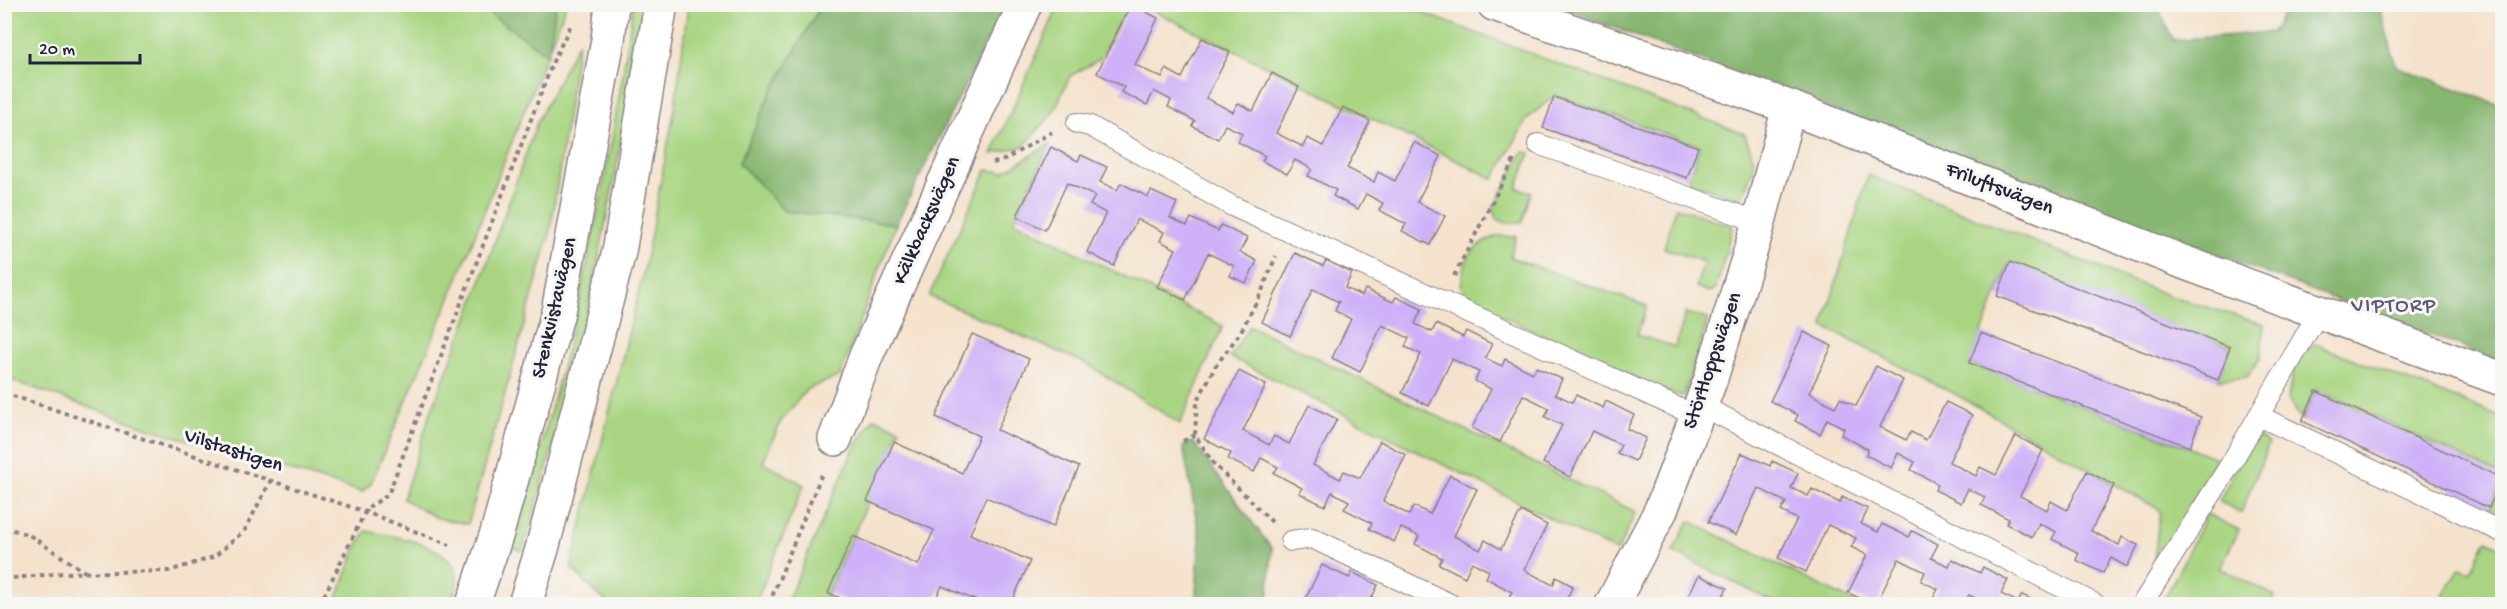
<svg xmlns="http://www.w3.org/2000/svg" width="2507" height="609" viewBox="0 0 2507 609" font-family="'Gochi Hand',sans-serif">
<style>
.green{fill:#a9d582;stroke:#667c5e;stroke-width:1.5}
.forest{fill:#86b670;stroke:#546c56;stroke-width:1.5}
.building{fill:#ceb1f8}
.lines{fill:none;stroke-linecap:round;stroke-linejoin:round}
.lane-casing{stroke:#8c8284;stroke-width:22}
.street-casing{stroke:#8c8284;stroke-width:36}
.secondary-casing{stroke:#8c8284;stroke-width:36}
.path{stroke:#8c8284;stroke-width:4;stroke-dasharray:4.5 4.5;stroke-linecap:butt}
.lane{stroke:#fff;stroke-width:20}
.street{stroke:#fff;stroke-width:33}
.secondary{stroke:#fff;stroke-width:33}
.labels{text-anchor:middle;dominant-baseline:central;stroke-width:6;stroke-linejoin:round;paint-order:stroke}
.street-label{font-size:21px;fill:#22223b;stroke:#f6f6f2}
.neighbourhood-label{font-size:22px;letter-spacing:1.5px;fill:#5e547d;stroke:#f6f6f2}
</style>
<rect width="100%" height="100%" fill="#f6f6f2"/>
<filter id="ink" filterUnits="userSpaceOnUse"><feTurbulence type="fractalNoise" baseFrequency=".0167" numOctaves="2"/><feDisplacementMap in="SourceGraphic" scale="12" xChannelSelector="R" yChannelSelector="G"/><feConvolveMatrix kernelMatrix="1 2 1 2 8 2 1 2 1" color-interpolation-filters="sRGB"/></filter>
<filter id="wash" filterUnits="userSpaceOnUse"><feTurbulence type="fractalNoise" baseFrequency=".008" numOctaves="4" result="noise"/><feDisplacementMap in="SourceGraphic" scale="24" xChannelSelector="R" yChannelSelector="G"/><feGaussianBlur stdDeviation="1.35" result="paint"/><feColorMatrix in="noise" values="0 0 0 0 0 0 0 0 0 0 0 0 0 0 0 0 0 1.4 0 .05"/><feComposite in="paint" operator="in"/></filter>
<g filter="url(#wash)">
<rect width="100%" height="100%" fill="#f5e2cc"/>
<g class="green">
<path d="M5 5H566L450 298 371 483 362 492 148 428 5 378Z"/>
<path d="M633 5H646C623 135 600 265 567 393 553 446 540 499 522 551L513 548C528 491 545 434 560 376 592 254 616 129 633 5Z"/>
<path d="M688 5H821L769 97 784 211 896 224 840 376 807 389 781 421 763 462 804 485 755 604H608L571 568 644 270 675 107Z"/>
<path d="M1059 5H1128L1100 59 1070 76 1053 113 1024 146 992 154Z"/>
<path d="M1142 5H1402L1745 134 1755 164 1741 199 1688 182 1700 146 1555 95 1527 119 1494 179Z"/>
<path d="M578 42 550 233 468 524 437 518 403 499 430 414 473 304 537 122Z"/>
<path d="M1050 144 1014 221 1223 326 1180 424 1089 365 929 296 987 170 1004 172Z"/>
<path d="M1523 152 1530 153 1517 188 1531 192 1522 223H1507L1496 219 1493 209Z"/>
<path d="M1868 175 2172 297 2264 324 2261 357 2247 377 2218 380 2230 347 2009 263 1970 363 2216 458 2152 578 2160 510 1955 394 1823 326Z"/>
<path d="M1676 207 1733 226 1716 289 1709 292 1696 287 1704 262 1664 248Z"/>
<path d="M1497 236 1516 237 1510 257 1647 306 1637 335 1675 347 1686 313 1708 319 1684 396 1662 390 1470 301 1461 286C1466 254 1468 249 1497 236Z"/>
<path d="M1250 326 1636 512 1617 552 1230 357Z"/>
<path d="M2315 344 2502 417V476L2316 389 2302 420 2288 399C2291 377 2295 355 2315 344Z"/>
<path d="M874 418 900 429 823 604H786L854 448Z"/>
<path d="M2254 435 2269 443 2241 513 2219 501Z"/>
<path d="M2502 481V517L2489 511Z"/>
<path d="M2207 514 2239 530 2220 568 2275 596 2271 604H2162Z"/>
<path d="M1689 521 1858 604H1777L1673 552Z"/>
<path d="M366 531C391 536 461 544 457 582 457 589 453 597 451 604H335L356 548Z"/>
<path d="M2487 540 2502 548V604H2445L2440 601 2460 568 2470 572Z"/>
</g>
<g class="forest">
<path d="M483 5H556L548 55 483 9Z"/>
<path d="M821 5H1005L896 224 784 211 739 163 769 97Z"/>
<path d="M1554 5H2157L2173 40 2272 32 2288 5H2379L2396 66 2502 106V362Z"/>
<path d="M1193 442 1272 549 1268 604H1195L1200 539 1183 446Z"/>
</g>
<g id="blocks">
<g class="building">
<path d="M1131 4 1158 18 1135 65 1162 78 1166 69 1182 78 1202 38 1230 52 1206 98 1233 112 1238 103 1253 111 1272 73 1299 87 1276 133 1303 147 1307 138 1323 146 1343 107 1370 121 1347 168 1374 182 1378 172 1395 181 1414 142 1441 156 1417 202 1445 216 1430 245 1402 231 1406 224 1379 210 1383 203 1366 194 1358 209 1333 196 1336 190 1308 176 1312 169 1295 160 1287 174 1262 161 1265 156 1238 142 1242 133 1225 125 1218 139 1192 126 1195 121 1168 107 1171 100 1154 91 1147 105 1121 92 1124 87 1097 73Z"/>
<path d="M1554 97 1698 147 1687 178 1543 128Z"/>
<path d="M1051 147 1078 161 1081 155 1107 167 1100 182 1117 190 1121 183 1148 197 1151 191 1177 203 1170 218 1187 226 1191 218 1218 231 1221 225 1247 238 1240 252 1257 261 1246 283 1230 276 1234 266 1208 253 1185 300 1157 287 1176 249 1160 241 1164 232 1137 219 1114 266 1087 252 1106 213 1090 205 1095 196 1067 183 1045 230 1017 216Z"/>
<path d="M1295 253 1323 266 1326 260 1352 273 1345 288 1362 296 1365 289 1393 302 1396 297 1422 309 1415 324 1432 332 1436 324 1463 337 1466 331 1492 344 1485 358 1502 366 1505 359 1533 373 1536 367 1562 379 1555 394 1572 402 1576 395 1603 408 1606 401 1634 415 1627 429 1646 438 1635 461 1617 453 1621 445 1592 431 1570 477 1543 463 1562 425 1545 417 1549 408 1523 395 1500 442 1472 428 1491 389 1475 381 1479 372 1452 359 1429 406 1402 393 1421 354 1405 347 1409 338 1382 325 1360 372 1332 358 1351 319 1335 311 1339 302 1313 289 1290 336 1262 322Z"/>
<path d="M2010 262 2230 347 2218 380 1997 296Z"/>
<path d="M1804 332 1832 346 1809 393 1835 407 1840 398 1856 406 1876 366 1903 380 1880 427 1906 440 1911 432 1926 440 1946 402 1972 415 1949 462 1976 476 1980 467 1996 475 2016 436 2043 450 2020 496 2047 510 2051 501 2067 510 2087 471 2114 485 2091 531 2119 545 2122 537 2138 545 2127 567 2111 558 2103 573 2076 560 2079 553 2052 539 2056 532 2039 523 2032 537 2006 524 2009 519 1981 505 1985 497 1968 489 1961 503 1935 490 1938 484 1911 470 1915 462 1898 453 1891 468 1866 455 1868 449 1841 435 1844 428 1827 419 1820 434 1795 421 1798 415 1770 401Z"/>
<path d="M1981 333 2201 417 2190 447 1969 363Z"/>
<path d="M972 334 1029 359 997 430 1079 467 1053 527 986 497 970 534 1030 561 1011 604H984L942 586 933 604H855L828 593 853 536 918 565 934 530 867 501 894 442 962 473 979 436 936 417Z"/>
<path d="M1239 371 1266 385 1243 431 1269 445 1274 436 1289 444 1309 405 1337 419 1313 465 1340 479 1344 471 1360 478 1380 441 1406 455 1383 501 1409 515 1414 506 1430 514 1450 475 1477 489 1454 536 1480 550 1485 540 1501 549 1521 511 1547 525 1524 570 1553 585 1556 577 1573 586 1564 604H1553L1544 599 1541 604H1519L1508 599 1512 592 1486 578 1489 571 1472 562 1465 577 1439 564 1442 558 1415 544 1419 536 1401 528 1394 542 1369 529 1372 523 1344 509 1349 501 1332 492 1325 506 1299 493 1302 488 1274 473 1278 467 1261 458 1254 472 1228 459 1231 453 1204 439Z"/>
<path d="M2316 391 2502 478 2489 508 2302 421Z"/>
<path d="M1742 453 1770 466 1772 461 1798 473 1791 488 1808 496 1812 489 1840 503 1842 497 1868 509 1861 524 1878 532 1882 524 1909 537 1912 531 1938 544 1931 558 1949 566 1952 559 1980 573 1983 567 2008 580 2001 594 2018 602 2022 595 2042 604H1989L1969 595 1964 604H1930L1938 589 1921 581 1925 572 1899 559 1876 604H1873L1848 593 1867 555 1851 547 1856 538 1828 525 1806 572 1778 558 1797 519 1781 511 1786 502 1758 488 1736 535 1708 522Z"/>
<path d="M1322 565 1349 578 1352 572 1378 585 1371 599 1382 604H1347L1339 600 1336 604H1303Z"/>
<path d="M1699 575 1727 588 1719 604H1684Z"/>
</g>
</g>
</g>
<g filter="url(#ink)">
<use href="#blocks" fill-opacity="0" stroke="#8c8284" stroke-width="1.5"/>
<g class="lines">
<g class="lane-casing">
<g id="lane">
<path d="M1077 123 1090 126 1232 206 1696 416"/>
<path d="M1538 144 1759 222"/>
<path d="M1700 405 2095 604"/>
<path d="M2259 416 2502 532"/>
<path d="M1291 541 1312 538 1450 604"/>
<path d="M2142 604 2230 465 2319 312"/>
</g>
</g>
<g class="street-casing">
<g id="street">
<path d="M1494 4 1789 107 2183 262 2502 379"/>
<path d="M835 439 866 356 1025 4"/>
<path d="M1612 604 1661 510 1710 381 1756 233 1789 107"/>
</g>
</g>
<g class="secondary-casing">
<g id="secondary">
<path d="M473 604 497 533 558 312 608 40 612 4"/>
<path d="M525 604 542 549 619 252 661 4"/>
</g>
</g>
<g class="path">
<path d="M993 163 1004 160 1052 132"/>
<path d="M1454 276 1514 160"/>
<path d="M4 393 366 512 450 545"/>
<path d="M1183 441 1195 435"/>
<path d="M1272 522 1214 464 1195 435 1197 402 1215 367 1240 333 1261 293 1276 256"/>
<path d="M4 527 29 535 85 572"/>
<path d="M4 579 63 573 169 571 214 557 245 530 271 480"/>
<path d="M320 604 367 508 388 495 554 59 572 23"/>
<path d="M769 604 823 471"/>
</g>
<use href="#lane" class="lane"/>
<use href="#street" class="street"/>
<use href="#secondary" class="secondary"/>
</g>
</g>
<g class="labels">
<g class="street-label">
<text transform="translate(1999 190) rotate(21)">Friluftsvägen</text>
<text transform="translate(928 221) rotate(-66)">Kälkbacksvägen</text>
<text transform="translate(556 308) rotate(-77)">Stenkvistavägen</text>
<text transform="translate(1714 361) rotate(-71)">Störtloppsvägen</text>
<text transform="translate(233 452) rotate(18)">Vilstastigen</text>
</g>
<g class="neighbourhood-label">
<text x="2394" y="307">VIPTORP</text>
</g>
</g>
<rect width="2507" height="609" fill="none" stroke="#f6f6f2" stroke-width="24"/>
<path d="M30 54v9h110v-9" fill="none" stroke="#22223b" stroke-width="3"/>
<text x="39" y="54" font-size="18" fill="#22223b" stroke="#f6f6f2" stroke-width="4.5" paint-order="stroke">20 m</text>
</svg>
